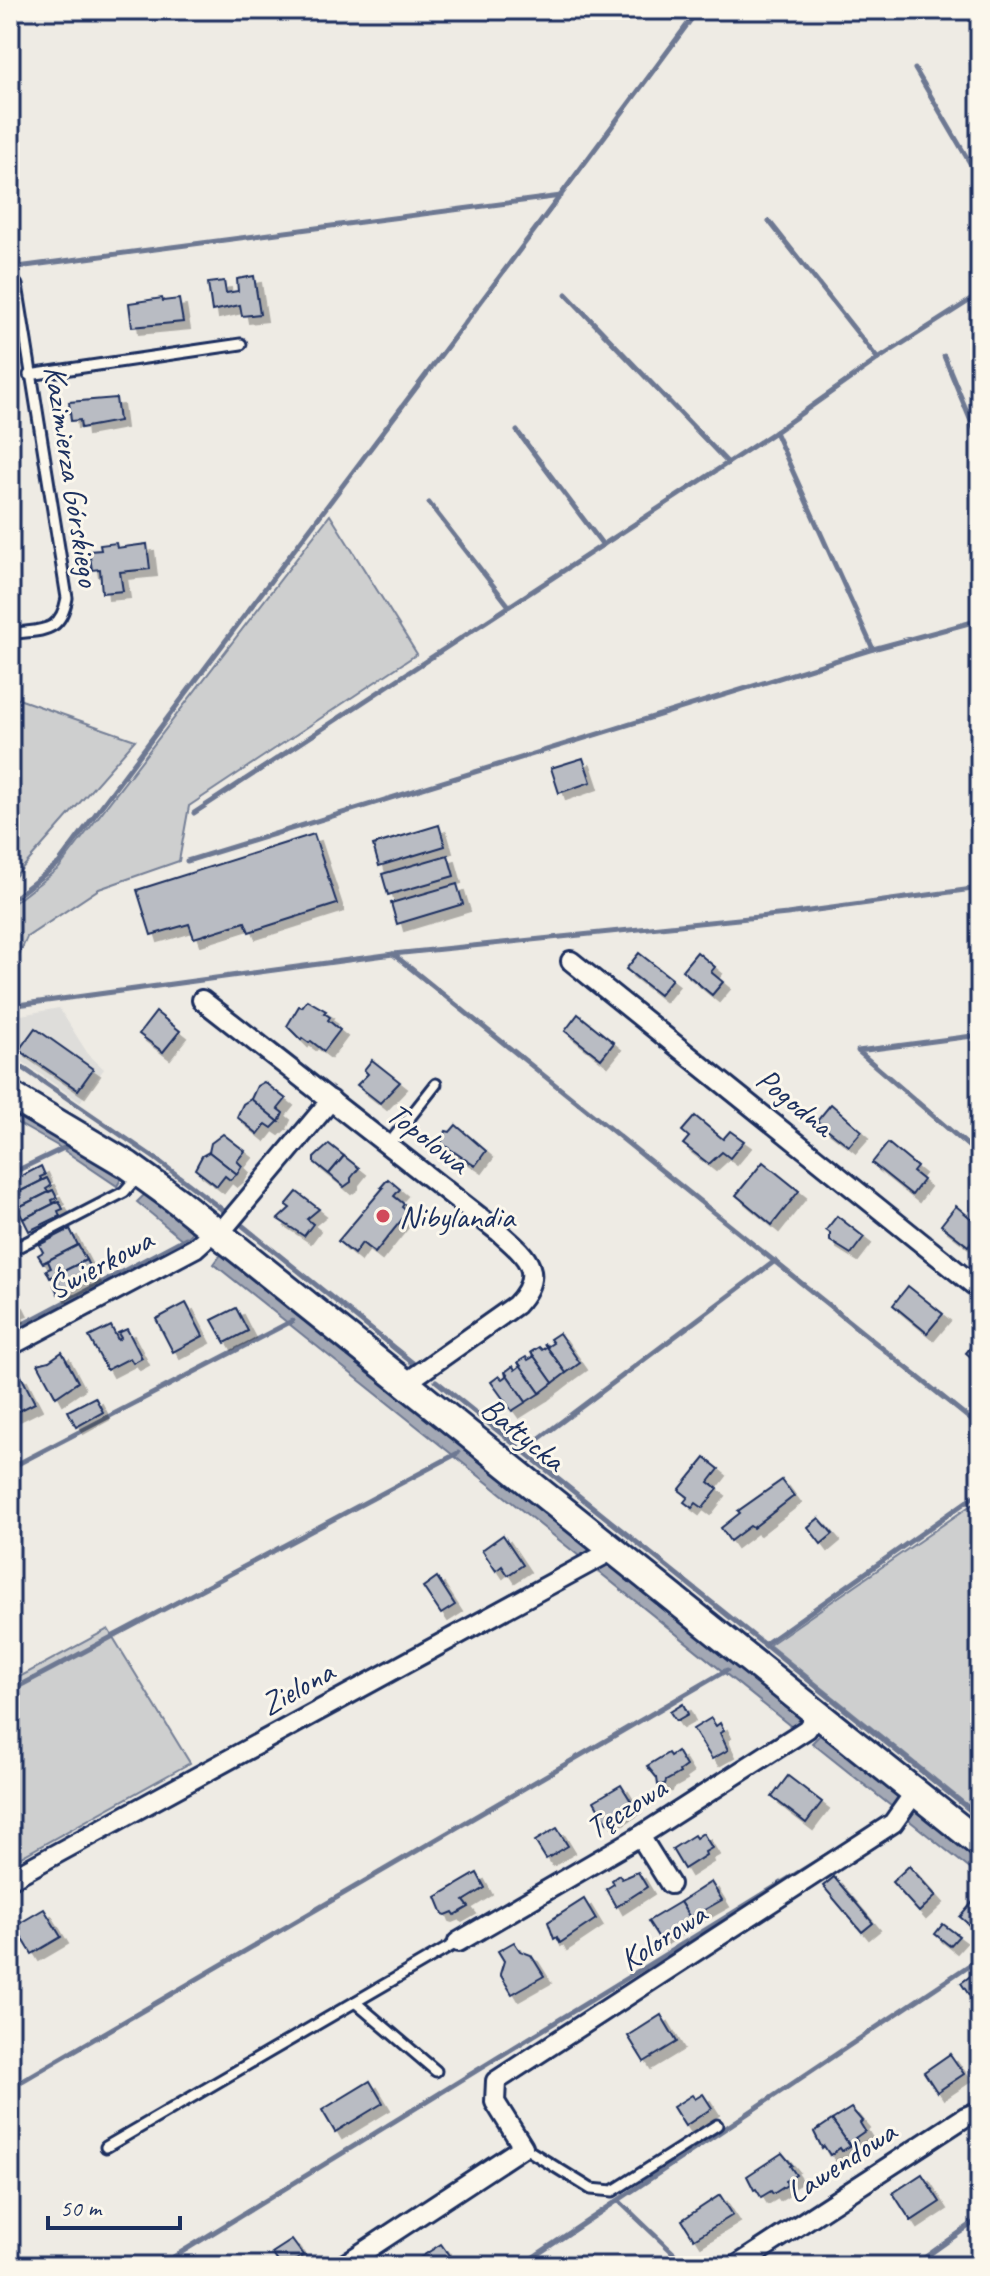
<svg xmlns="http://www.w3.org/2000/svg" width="990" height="2276" viewBox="0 0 990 2276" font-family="Caveat,sans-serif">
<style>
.built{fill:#deddda}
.green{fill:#cecfcf;stroke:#747f96;stroke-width:2}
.water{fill:#a3a8b4;stroke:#6d7892;stroke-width:2}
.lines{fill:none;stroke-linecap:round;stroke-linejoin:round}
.stream{stroke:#6d7892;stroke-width:5}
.building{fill:#b9bcc3;stroke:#1b2f5e;stroke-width:2;filter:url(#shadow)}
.lane-casing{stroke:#1b2f5e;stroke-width:15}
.street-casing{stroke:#1b2f5e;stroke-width:24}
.secondary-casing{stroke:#1b2f5e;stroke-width:32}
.lane{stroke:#fbf7ec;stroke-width:9}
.street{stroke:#fbf7ec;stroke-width:18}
.secondary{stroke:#fbf7ec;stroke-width:26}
.poi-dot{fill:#d1495b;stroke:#fbf7ec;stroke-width:3}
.labels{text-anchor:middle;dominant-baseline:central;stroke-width:6;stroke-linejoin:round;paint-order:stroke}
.street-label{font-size:32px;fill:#1b2f5e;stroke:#fbf7ec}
.poi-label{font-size:32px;fill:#1b2f5e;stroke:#fbf7ec;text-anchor:start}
</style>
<defs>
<filter id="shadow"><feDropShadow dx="7" dy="7" stdDeviation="0" flood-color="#0004"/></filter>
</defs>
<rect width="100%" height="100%" fill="#eeebe4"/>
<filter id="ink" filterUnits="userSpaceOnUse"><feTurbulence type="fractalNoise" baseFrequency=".0125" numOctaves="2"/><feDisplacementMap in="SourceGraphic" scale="16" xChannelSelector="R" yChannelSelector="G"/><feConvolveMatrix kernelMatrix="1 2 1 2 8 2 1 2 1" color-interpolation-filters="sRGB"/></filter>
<g filter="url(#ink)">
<path class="built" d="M59 1008 88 1054 104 1069 80 1102 10 1053V1017Z"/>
<g class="green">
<path d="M330 515 417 654 189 806 179 861 99 889 27 937 10 975V906L59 868Z"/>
<path d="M10 696 135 740 10 882Z"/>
<path d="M980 1499V1815L769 1645Z"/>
<path d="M108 1629 190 1763 10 1863V1682Z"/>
</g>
<g class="water">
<path d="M10 1108 123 1176 117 1186 56 1145 10 1119Z"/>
<path d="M146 1193 191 1227V1234L184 1241 137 1202Z"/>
<path d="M223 1252 596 1548 584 1560 214 1264Z"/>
<path d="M613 1561 802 1716 793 1728 598 1571 605 1563Z"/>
<path d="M823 1732 980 1861V1877L812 1743Z"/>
</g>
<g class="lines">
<g class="stream">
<path d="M915 69 980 180"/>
<path d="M769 221 878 359"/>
<path d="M10 268 561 196"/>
<path d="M566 294 728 463"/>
<path d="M944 356 980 443"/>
<path d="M517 431 603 545"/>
<path d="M429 503 509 606"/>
<path d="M873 649 775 432 878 359 980 294"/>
<path d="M194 813 775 432"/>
<path d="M187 861 873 649 980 620"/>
<path d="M10 901 59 863C271 578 488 296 698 10"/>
<path d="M393 954 980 1427"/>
<path d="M10 1006 393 954 787 914 980 888"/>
<path d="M980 1035 858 1051 980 1156"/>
<path d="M10 1059 156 1159 224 1211"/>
<path d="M10 1174 66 1147"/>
<path d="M243 1226 414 1364"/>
<path d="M10 1331 186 1238"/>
<path d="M436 1381 980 1818"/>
<path d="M524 1450 775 1261"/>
<path d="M10 1468 292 1321"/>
<path d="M765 1644 980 1492"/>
<path d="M10 1691 458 1453"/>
<path d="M10 2088 727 1670"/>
<path d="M619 2201 687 2266"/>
<path d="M159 2266 840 1847"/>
<path d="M520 2266 980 1958"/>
<path d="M913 2266 980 2218"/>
</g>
</g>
<g class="building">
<path d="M254 276 260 314 242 316 240 305 212 311 208 283 224 281 226 293 238 291 237 279Z"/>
<path d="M162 298 163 301 179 299 183 322 132 327 129 303Z"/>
<path d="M116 398 119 421 81 428 80 420 71 421 69 402Z"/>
<path d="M116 543 117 548 147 544 150 569 120 572 123 591 102 593 100 569 92 570 89 551 101 550 100 545Z"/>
<path d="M583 758 591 782 559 793 551 768Z"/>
<path d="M439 825 445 846 379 866 373 845Z"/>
<path d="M314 834 337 904 249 932 245 922 194 938 189 924 151 935 137 890Z"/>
<path d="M448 855 454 876 388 895 382 874Z"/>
<path d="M457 884 463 904 397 924 391 903Z"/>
<path d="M697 952 715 967 711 972 723 982 712 995 682 970Z"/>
<path d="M639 953 672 979 659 995 626 969Z"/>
<path d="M307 1000 326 1011 324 1013 330 1017 328 1020 340 1030 324 1051 311 1041 309 1043 302 1038 301 1040 287 1026 299 1006 302 1007Z"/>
<path d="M156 1012 180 1031 163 1052 139 1034Z"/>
<path d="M578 1014 614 1043 601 1059 565 1031Z"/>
<path d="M35 1028 93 1069 78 1090 19 1050Z"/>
<path d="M372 1060 400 1082 380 1103 357 1085 368 1074 364 1070Z"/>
<path d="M264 1082 286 1099 278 1109 283 1113 279 1122 251 1099 257 1086Z"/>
<path d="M251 1099 279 1122H278L272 1128 266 1124 258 1134 237 1117 243 1104Z"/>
<path d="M831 1104 862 1131 849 1146 817 1121Z"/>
<path d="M695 1116 723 1139 730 1131 744 1141 730 1158 722 1152 709 1164 683 1144 689 1137 682 1131Z"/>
<path d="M456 1125 486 1151 475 1166 441 1143 446 1131 450 1132Z"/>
<path d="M223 1134 245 1151 237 1161 242 1166 237 1174 209 1152 211 1143Z"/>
<path d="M888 1143 917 1167 913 1172 923 1180 912 1195 872 1163Z"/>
<path d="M329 1144 344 1156 329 1174 314 1162V1158Z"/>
<path d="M209 1152 237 1174 230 1180 225 1176 217 1186 195 1169 202 1156Z"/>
<path d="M344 1156 359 1168 351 1178V1182L344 1187 329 1174Z"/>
<path d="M763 1162 799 1191 772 1225 736 1195Z"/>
<path d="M41 1166 45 1175 40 1177 42 1181 47 1178 11 1196 10 1182Z"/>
<path d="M47 1178 51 1186 46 1189 48 1192 53 1190 17 1208 11 1196Z"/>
<path d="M388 1179 400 1189 394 1196 404 1204 402 1207 408 1212 375 1253 362 1243 354 1254 338 1241 383 1188 381 1187Z"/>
<path d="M53 1190 57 1198 52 1200 53 1203 59 1201 23 1219 17 1208Z"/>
<path d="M297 1192 319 1209 307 1219 313 1224 304 1236 278 1219 290 1208 286 1205Z"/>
<path d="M59 1201 63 1209 58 1211 60 1216 29 1231 23 1219Z"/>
<path d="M956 1206 980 1226V1231L968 1246 941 1225Z"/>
<path d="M837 1216 864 1237 851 1254 830 1241V1233L826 1230Z"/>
<path d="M70 1229 78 1245 43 1263 38 1255 43 1252 39 1245Z"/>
<path d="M78 1245 86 1260 50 1278 46 1270 51 1268 48 1261 43 1263Z"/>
<path d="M86 1260 94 1276 58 1294 54 1285 59 1283 55 1276 50 1278Z"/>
<path d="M908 1286 943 1314 927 1333 893 1305Z"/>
<path d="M16 1301 20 1309 15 1311 17 1315 10 1319V1304Z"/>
<path d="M186 1303 203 1336 173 1352 156 1319Z"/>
<path d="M236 1308 248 1331 225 1343 212 1320Z"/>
<path d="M111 1326 118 1340 121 1338 118 1333 127 1329 142 1358 133 1363 130 1358 107 1370 89 1337Z"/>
<path d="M559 1333 580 1363 566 1373 544 1343 548 1346 553 1343 550 1339Z"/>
<path d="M980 1336V1365L966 1353Z"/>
<path d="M544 1343 566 1373 553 1383 531 1352 539 1347 542 1350 546 1347Z"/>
<path d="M62 1352 78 1382 56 1397 38 1364 49 1361Z"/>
<path d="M531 1352 553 1383 540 1393 518 1362 526 1357 528 1360 533 1357Z"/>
<path d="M518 1362 540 1393 526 1402 505 1372 513 1366 515 1370 520 1366Z"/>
<path d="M505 1372 526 1402 512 1411 491 1382 499 1376 502 1379 506 1376Z"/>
<path d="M20 1374 35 1403 13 1414 10 1408V1379Z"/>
<path d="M95 1397 103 1412 76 1427 68 1411Z"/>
<path d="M705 1458 719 1469 709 1482 718 1489 703 1508 696 1503 692 1508 684 1502 688 1497 679 1490Z"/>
<path d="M782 1480 794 1496 753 1528 750 1526 730 1541 721 1528 740 1513 738 1511Z"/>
<path d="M819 1518 833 1534 821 1544 808 1527Z"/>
<path d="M503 1535 523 1565 508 1575 502 1566 496 1571 482 1550Z"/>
<path d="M437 1577 455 1605 441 1614 423 1587Z"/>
<path d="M683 1704 688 1714 676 1721 670 1712Z"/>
<path d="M711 1718 716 1726 720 1723 724 1731 720 1733 728 1750 712 1759 693 1729Z"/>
<path d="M677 1751 686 1766 679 1771 680 1773 666 1781 665 1784 658 1785 657 1778 647 1766 668 1753 670 1756Z"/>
<path d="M788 1776 822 1802 806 1823 772 1797Z"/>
<path d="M621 1785 634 1806 607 1823 594 1801Z"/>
<path d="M557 1828 568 1846 546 1859 535 1841Z"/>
<path d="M703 1833 712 1848 705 1852 706 1855 684 1869 672 1849 694 1835 696 1838Z"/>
<path d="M909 1866 936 1896 919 1912 892 1882Z"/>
<path d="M638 1872 647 1887 616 1907 606 1889 614 1884 612 1880 619 1875 622 1879Z"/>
<path d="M477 1873 485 1888 464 1901 469 1907 455 1915 453 1912 446 1915 443 1914 436 1897Z"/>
<path d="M834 1877 873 1923 862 1932 823 1886Z"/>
<path d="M711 1882 722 1900 690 1918 680 1902Z"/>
<path d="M977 1897 980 1899V1934L960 1917Z"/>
<path d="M584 1899 596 1919 560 1943 557 1937 554 1939 548 1922Z"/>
<path d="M680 1902 690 1918 659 1938 648 1921Z"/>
<path d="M44 1909 61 1937 32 1954 15 1926Z"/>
<path d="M943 1924 959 1936 950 1946 935 1934Z"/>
<path d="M514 1942 520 1951 531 1955 544 1976 512 1994 500 1974 504 1961 498 1951Z"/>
<path d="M980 1969V1991L971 1998 961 1983Z"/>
<path d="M661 2015 677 2042 644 2062 628 2036Z"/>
<path d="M950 2054 964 2074 937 2092 924 2072Z"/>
<path d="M370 2081 383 2103 335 2132 322 2110Z"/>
<path d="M703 2094 712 2108 685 2126 673 2107 692 2095 695 2099Z"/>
<path d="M851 2108 862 2121 860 2123 865 2131 855 2138 857 2141 850 2146 832 2120Z"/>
<path d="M832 2120 850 2146 842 2151 840 2148 830 2155 824 2146 822 2148 814 2132Z"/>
<path d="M782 2153 792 2165 790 2166 796 2175 786 2181 787 2185 773 2194 771 2191 761 2197 756 2189 754 2190 747 2176Z"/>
<path d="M922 2174 940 2202 911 2221 893 2193Z"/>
<path d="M720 2195 733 2215 694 2239 682 2220Z"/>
<path d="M292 2240 303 2255 288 2266H281L272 2253Z"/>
<path d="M441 2244 453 2261 446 2266H423L418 2259Z"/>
</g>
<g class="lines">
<g class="lane-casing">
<g id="lane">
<path d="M29 375 241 344"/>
<path d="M10 634C42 629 60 635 67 598L17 285"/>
<path d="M388 1145 436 1084"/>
<path d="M10 1251 124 1192 138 1176"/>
<path d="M355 2002 436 2071"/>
<path d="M106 2147 458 1942"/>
<path d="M523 2147 591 2189 613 2191 717 2125"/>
</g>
</g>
<g class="street-casing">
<g id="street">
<path d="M571 961 980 1290"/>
<path d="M202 1000 499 1232C526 1256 547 1272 516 1305L414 1377 408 1385"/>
<path d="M219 1234 331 1100"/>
<path d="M10 1346 195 1248 215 1230"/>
<path d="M640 1836 670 1884"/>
<path d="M10 1879 613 1550"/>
<path d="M458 1942 640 1836 807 1729 817 1714"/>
<path d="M342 2266 523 2147 495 2102 496 2081 893 1823 915 1792"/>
<path d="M736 2266 965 2117 980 2111"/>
</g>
</g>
<g class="secondary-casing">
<path id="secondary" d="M10 1095 128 1165 179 1202 980 1844"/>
</g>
<use href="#lane" class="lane"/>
<use href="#street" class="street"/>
<use href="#secondary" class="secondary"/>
</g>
</g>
<circle class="poi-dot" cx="383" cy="1216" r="8"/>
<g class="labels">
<g class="street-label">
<text transform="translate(72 476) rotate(81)">Kazimierza Górskiego</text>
<text transform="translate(795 1102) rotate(39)">Pogodna</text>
<text transform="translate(428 1138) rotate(38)">Topolowa</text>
<text transform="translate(100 1264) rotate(-28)">Świerkowa</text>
<text transform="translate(523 1434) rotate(39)">Bałtycka</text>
<text transform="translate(297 1688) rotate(-29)">Zielona</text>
<text transform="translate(626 1808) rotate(-32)">Tęczowa</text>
<text transform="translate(663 1937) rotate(-33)">Kolorowa</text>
<text transform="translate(841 2162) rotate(-33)">Lawendowa</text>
</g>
<g class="poi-label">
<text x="399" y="1216">Nibylandia</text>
</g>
</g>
<rect width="990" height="2276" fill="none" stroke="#fbf7ec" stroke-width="40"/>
<rect x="20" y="20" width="950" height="2236" fill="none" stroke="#1b2f5e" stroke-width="3" filter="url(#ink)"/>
<path d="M48 2216v12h132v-12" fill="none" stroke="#1b2f5e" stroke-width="4"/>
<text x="60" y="2216" font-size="24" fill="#1b2f5e" stroke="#fbf7ec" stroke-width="6" paint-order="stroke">50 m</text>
</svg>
